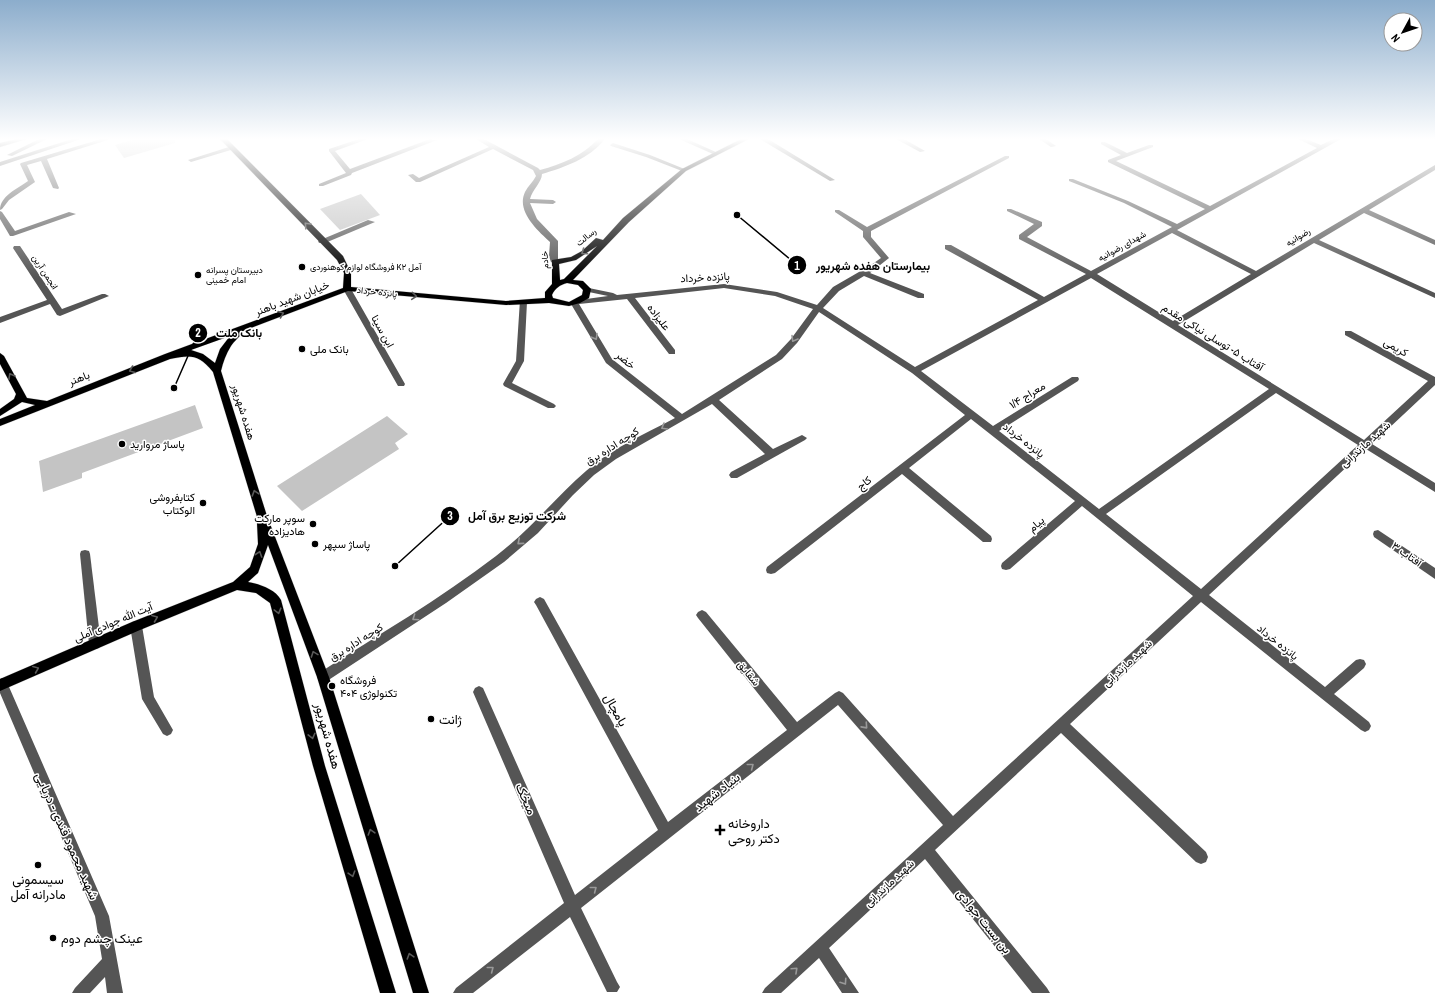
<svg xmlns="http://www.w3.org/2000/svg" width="1435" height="993" viewBox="0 0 1435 993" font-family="'Archivo Narrow',Vazirmatn,sans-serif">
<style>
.building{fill:#c4c4c4}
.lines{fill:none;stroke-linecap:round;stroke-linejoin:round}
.major-casing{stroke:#dbdbdb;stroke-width:1}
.minor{fill:#555;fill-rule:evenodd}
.major{fill:#000;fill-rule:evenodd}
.oneway{stroke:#595959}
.oneway2{stroke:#999}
.poi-dot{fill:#000;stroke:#fff;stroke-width:1.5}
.labels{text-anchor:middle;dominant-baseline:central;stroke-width:3;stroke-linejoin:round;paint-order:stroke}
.far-street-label{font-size:9px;fill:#000;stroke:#fff}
.far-poi-label{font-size:9px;fill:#000;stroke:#fff;text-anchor:start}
.street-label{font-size:11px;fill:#000;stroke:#fff}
.poi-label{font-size:11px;fill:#000;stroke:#fff;text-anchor:start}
.near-street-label{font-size:13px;fill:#000;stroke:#fff}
.near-poi-label{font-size:13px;fill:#000;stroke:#fff;text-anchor:start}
.leader{fill:none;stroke:#000;stroke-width:1.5}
.callout-dot{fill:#000;stroke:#fff;stroke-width:1.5}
.mark-label{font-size:12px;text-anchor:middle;font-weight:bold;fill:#fff}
.callout-label{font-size:12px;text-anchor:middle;font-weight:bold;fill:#000;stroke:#fff;stroke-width:3;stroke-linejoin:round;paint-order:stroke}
</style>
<rect width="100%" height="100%" fill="#fff"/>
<g class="building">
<path d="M136 139H174L175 143 124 158 115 145Z"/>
<path d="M361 194 380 215 340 230 320 209Z"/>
<path d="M195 405 203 428 82 473V478L43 492 39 461Z"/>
<path d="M387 416 408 434 395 443 399 449 302 511 277 486Z"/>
</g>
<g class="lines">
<g class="major-casing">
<g id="major">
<path d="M16 139H27L0 147V143Z"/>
<path d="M220 139H227L343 256 351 273V287L506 301 545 298V292L552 284V260L571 257 582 251 596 238 603 240 623 218 682 169 741 139H749L686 171 629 222 573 280 583 281 591 289 589 298 580 303 569 306 549 303 506 305 348 291 243 331C241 336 234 341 231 346 226 354 223 362 221 371L267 516 329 677 429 993H413L317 677 268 545 258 573 248 582C259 584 275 589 281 600L325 766 396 993H380L313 766 270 603 256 593 237 590 140 630 0 691V679L132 622 233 582 250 567 258 544 257 523 258 520 213 372C198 354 191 355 170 359L0 426V419L35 405 22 402 0 416V409L14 399 16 394 0 364V353L4 356 27 398 47 401 165 354 343 288 344 273 337 260ZM597 246 564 279 560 280 559 264 576 260ZM567 283 578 285 583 290 582 295 569 302 553 298 552 295C555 288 560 285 567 283ZM230 336 220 349 215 363 203 354 191 350Z"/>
</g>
</g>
<g class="minor">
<path d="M39 139H47L12 156 7 155Z"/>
<path d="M72 139H81L0 166V162Z"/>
<path d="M101 139H111L47 159 59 188 58 189 53 188 41 161 27 165 35 182 9 200 2 209 0 210C0 196 17 189 28 181L20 164 21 163Z"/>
<path d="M359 139H368L335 151 350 169 430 139 437 140 352 173 351 175 323 186H319V184L346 173 329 151V149Z"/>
<path d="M476 139H484L538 168 540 170C562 164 582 156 598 139H605C589 159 565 167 542 174 542 182 532 190 530 199L553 200 556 202 553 204 530 203 537 219 558 241V264H555L551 262 549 256 550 242C537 230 516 211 525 192 528 186 533 182 536 176L533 170 493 149 420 182H416L408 175 413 174 419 178 489 147Z"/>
<path d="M679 139H687L718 153 713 154Z"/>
<path d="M760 139H768L835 180 830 181Z"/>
<path d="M896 139H904L925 151 920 152Z"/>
<path d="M1039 139H1046L1056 146 1051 147Z"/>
<path d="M1298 139H1306L1321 145 1333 139H1341L1177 230 1256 271 1435 165V170L1369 210 1435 240V245L1364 213 1319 240 1435 293V298L1314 243 1178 325 1364 440 1428 381 1345 335V331H1351L1435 377V385L1372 444 1435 483V492L1366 449 1209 595 1325 687 1356 660 1360 659 1364 660 1366 664 1364 668 1334 694 1369 722 1371 726 1369 730 1365 732 1361 730 1201 602 1070 724 1206 852 1208 857 1206 862 1201 864 1196 862 1061 733 935 850 1047 988 1050 993H1032L925 859 829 948 859 993H842L819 958 781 993H762L765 988 943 825 838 705 581 908 617 982 620 987 617 992H607L570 917 473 993H453L456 988 564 903 473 692 475 688 479 686 483 688 575 895 658 830 536 605 534 602 536 599 540 597 544 599 668 822 787 730 698 618 696 615 698 612 702 610 706 612 797 722 835 693 839 691 843 693 953 816 1193 596 1082 506 1010 569 1006 570 1002 569 1001 566 1002 563 1075 501 971 419 909 468 991 536 992 539 991 542H983L902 474 775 573 771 574 767 573 766 570 767 567 965 415 912 373 819 312 797 343 782 359 719 400 773 449 802 435 807 438 805 440 737 478H731L729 475 731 472 765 454 712 404 616 459 594 475 573 495 538 533 504 562 446 603 327 681 323 682 319 681 317 677 319 673C378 635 440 599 496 556 529 531 555 498 586 471 612 448 645 434 675 418L606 363 571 304 579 300 608 296 584 291V287L613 293 617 295 724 284 777 292 817 305 833 287 871 265 881 258 863 237V231L835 212V210H839L867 227 1005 156H1009V158L871 231V237L889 258 870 273 924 294V298H918L864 276 839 291 823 308 915 367 1038 300 945 249V245H951L1044 297 1086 274 1019 239V235L1034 224 1007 211V209H1011L1042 222V226L1027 237 1091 271 1172 227 1124 203 1069 181V179H1073L1128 201 1177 224 1205 209 1108 162V160L1121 155 1101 144V142H1105L1127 153 1149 145H1153V147L1116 161 1210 206 1317 148ZM1172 233 1251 274 1173 321 1097 274ZM1091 278 1269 389 1099 509 999 431 1078 381 1079 379 1078 377H1072L993 426 921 371ZM724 288 775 296 813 309 791 339 776 355 682 414 612 359 579 304 627 299 669 354H675V350L635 298ZM1276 393 1358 445 1201 589 1106 514Z"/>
<path d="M613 143 650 155 687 170 682 171 646 157 611 146 610 145Z"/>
<path d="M232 146 235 148 234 149 191 162 188 160Z"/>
<path d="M0 211 2 212 15 231 69 212 76 214 13 236H10L0 219Z"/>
<path d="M368 220 375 222 325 243H319L318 241Z"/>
<path d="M14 246H20L62 309 102 294H105L109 296 60 316 57 315 50 304 0 323V317L47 300 13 248Z"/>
<path d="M344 287H350L351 289 405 384 404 386H398L343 289Z"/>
<path d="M520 300H526L527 302 524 361 512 383 554 404 556 406 554 408H548L504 386 503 384 516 361Z"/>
<path d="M1378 530 1435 568V579L1374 537 1373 534 1374 531Z"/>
<path d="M85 550 89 551 90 554 101 644 99 648 95 649 91 648 89 644 80 554 81 551Z"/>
<path d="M136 621 140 622 142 626 154 697 173 730 171 734 167 736 163 734 142 699 130 626 132 622Z"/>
<path d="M2 678 6 680 109 916 123 993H107L105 977 90 993H72L75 988 102 959 95 916 0 693V679Z"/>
</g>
<use href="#major" class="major"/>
</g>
<defs><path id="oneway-chevron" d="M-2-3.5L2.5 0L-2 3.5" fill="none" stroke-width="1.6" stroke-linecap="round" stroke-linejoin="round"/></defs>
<g class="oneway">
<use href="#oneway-chevron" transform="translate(307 225) rotate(-133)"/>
<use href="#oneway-chevron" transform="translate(584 252) rotate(145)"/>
<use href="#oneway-chevron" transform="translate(414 296) rotate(5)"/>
<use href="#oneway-chevron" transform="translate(281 314) rotate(-21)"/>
<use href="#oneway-chevron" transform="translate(132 370) rotate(159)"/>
<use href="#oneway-chevron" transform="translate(11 376) rotate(-119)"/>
<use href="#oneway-chevron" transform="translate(255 493) rotate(-107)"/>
<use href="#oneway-chevron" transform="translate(259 554) rotate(-71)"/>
<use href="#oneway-chevron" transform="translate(278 611) rotate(75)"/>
<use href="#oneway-chevron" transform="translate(155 618) rotate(-22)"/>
<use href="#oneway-chevron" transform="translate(314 654) rotate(-110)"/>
<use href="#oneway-chevron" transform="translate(36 669) rotate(-23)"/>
<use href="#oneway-chevron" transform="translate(312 736) rotate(76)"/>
<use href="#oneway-chevron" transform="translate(371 832) rotate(-107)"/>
<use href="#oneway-chevron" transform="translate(352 874) rotate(73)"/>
<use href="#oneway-chevron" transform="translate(410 956) rotate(-107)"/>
</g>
<g class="oneway2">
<use href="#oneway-chevron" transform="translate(595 337) rotate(60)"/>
<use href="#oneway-chevron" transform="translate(794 339) rotate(121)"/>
<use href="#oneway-chevron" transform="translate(664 427) rotate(150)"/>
<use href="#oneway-chevron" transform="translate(520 542) rotate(140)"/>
<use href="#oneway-chevron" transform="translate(415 618) rotate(146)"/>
<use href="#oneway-chevron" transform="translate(865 726) rotate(48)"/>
<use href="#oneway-chevron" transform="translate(751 766) rotate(-38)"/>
<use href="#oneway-chevron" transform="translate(594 889) rotate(-38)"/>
<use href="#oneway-chevron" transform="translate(491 969) rotate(-38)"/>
<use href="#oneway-chevron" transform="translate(795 970) rotate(-43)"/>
<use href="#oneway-chevron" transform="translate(844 982) rotate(56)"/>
</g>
<linearGradient id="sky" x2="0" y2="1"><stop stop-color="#8cadcc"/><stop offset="0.5" stop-color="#fff"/><stop offset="1" stop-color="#fff" stop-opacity="0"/></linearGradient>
<rect width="1435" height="278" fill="url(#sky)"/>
<g class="poi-dot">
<circle cx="302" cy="267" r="4"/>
<circle cx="198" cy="275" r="4"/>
<circle cx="302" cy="349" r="4"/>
<circle cx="122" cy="444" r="4"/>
<circle cx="203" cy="503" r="4"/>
<circle cx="313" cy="524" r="4"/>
<circle cx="315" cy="544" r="4"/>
<circle cx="332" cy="686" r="4"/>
<circle cx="431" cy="719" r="4"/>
<path d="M718 824h4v4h4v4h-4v4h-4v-4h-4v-4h4z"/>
<circle cx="38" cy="865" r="4"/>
<circle cx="53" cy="938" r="4"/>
</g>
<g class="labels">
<g class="far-street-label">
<text transform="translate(586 237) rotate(-39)">رسالت</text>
<text transform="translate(1298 237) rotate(-31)">رضوانیه</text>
<text transform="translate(1122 246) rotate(-29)">شهدای رضوانیه</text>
<text transform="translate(545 260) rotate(-94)">خادم</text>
<text transform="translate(45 272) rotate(57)">انجمن آرین</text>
<text transform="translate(377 292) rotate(6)">پانزده خرداد</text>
</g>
<g class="far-poi-label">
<text x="310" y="267">فروشگاه لوازم کوهنوردی K۲ آمل</text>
<text x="206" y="270">دبیرستان پسرانه<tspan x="206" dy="10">امام خمینی</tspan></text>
</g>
<g class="street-label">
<text transform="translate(705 277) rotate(-3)">پانزده خرداد</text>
<text transform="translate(292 298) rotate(-21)">خیابان شهید باهنر</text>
<text transform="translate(659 317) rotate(53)">علیزاده</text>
<text transform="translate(383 331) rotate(61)">ابن سینا</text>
<text transform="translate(1213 337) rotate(32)">آفتاب ۵- توسلی نیاکی مقدم</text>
<text transform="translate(1396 347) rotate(30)">کریمی</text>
<text transform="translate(626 360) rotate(40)">خضر</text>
<text transform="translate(79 378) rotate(-21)">باهنر</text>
<text transform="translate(1027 395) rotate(-32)">معراج ۱/۴</text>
<text transform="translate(244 412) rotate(73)">هفده شهریور</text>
<text transform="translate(1024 440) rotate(38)">پانزده خرداد</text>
<text transform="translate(1365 444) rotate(-42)">شهید مازندرانی</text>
<text transform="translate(612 446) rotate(-32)">کوچه اداره برق</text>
<text transform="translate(864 483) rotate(-38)">کاج</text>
<text transform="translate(1036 524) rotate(-41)">پیام</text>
<text transform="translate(1407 554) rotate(35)">آفتاب ۳</text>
<text transform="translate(113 622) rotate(-23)">آیت الله جوادی آملی</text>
<text transform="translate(356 642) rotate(-32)">کوچه اداره برق</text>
<text transform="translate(1278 642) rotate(39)">پانزده خرداد</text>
<text transform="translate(1127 663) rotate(-43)">شهید مازندرانی</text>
<text transform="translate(749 673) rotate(51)">شقایق</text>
<text transform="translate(889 883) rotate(-43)">شهید مازندرانی</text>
</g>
<g class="poi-label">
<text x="310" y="349">بانک ملی</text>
<text x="130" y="444">پاساژ مروارید</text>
<text x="195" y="497" text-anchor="end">کتابفروشی<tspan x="195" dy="13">الوکتاب</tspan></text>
<text x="305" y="518" text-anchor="end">سوپر مارکت<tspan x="305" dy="13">هادیزاده</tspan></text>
<text x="323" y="544">پاساژ سپهر</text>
<text x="340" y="680">فروشگاه<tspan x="340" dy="13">تکنولوژی ۴۰۴</tspan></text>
</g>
<g class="near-street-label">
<text transform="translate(616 710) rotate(61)">پامچال</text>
<text transform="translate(328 736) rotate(75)">هفده شهریور</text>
<text transform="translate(717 792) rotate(-38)">بنیاد شهید</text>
<text transform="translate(526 799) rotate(66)">میخک</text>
<text transform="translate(67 836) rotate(66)">شهید محمود قندی - دریایی</text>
<text transform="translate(984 921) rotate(51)">بن بست جوادی</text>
</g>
<g class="near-poi-label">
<text x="439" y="719">ژانت</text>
<text x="728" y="823">داروخانه<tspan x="728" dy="15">دکتر روحی</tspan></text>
<text x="38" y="879" text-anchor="middle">سیسمونی<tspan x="38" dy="15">مادرانه آمل</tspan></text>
<text x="61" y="938">عینک چشم دوم</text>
</g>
</g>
<path class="leader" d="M737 215L797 265M174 388L198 333M395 566L450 516"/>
<g class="callout-dot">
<circle cx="737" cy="215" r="4"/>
<circle cx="174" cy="388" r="4"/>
<circle cx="395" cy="566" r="4"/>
<circle cx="797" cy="265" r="10"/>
<circle cx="198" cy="333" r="10"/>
<circle cx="450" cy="516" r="10"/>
</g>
<g class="mark-label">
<text x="797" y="270">1</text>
<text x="198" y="337">2</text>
<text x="450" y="520">3</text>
</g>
<g class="callout-label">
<text x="873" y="270">بیمارستان هفده شهریور</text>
<text x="239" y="337">بانک ملت</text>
<text x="517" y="520">شرکت توزیع برق آمل</text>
</g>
<g transform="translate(1403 32) rotate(230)"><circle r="19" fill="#ffffff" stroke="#999999"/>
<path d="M0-3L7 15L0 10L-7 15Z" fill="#000000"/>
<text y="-6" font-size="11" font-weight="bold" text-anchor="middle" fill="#000000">N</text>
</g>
</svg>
